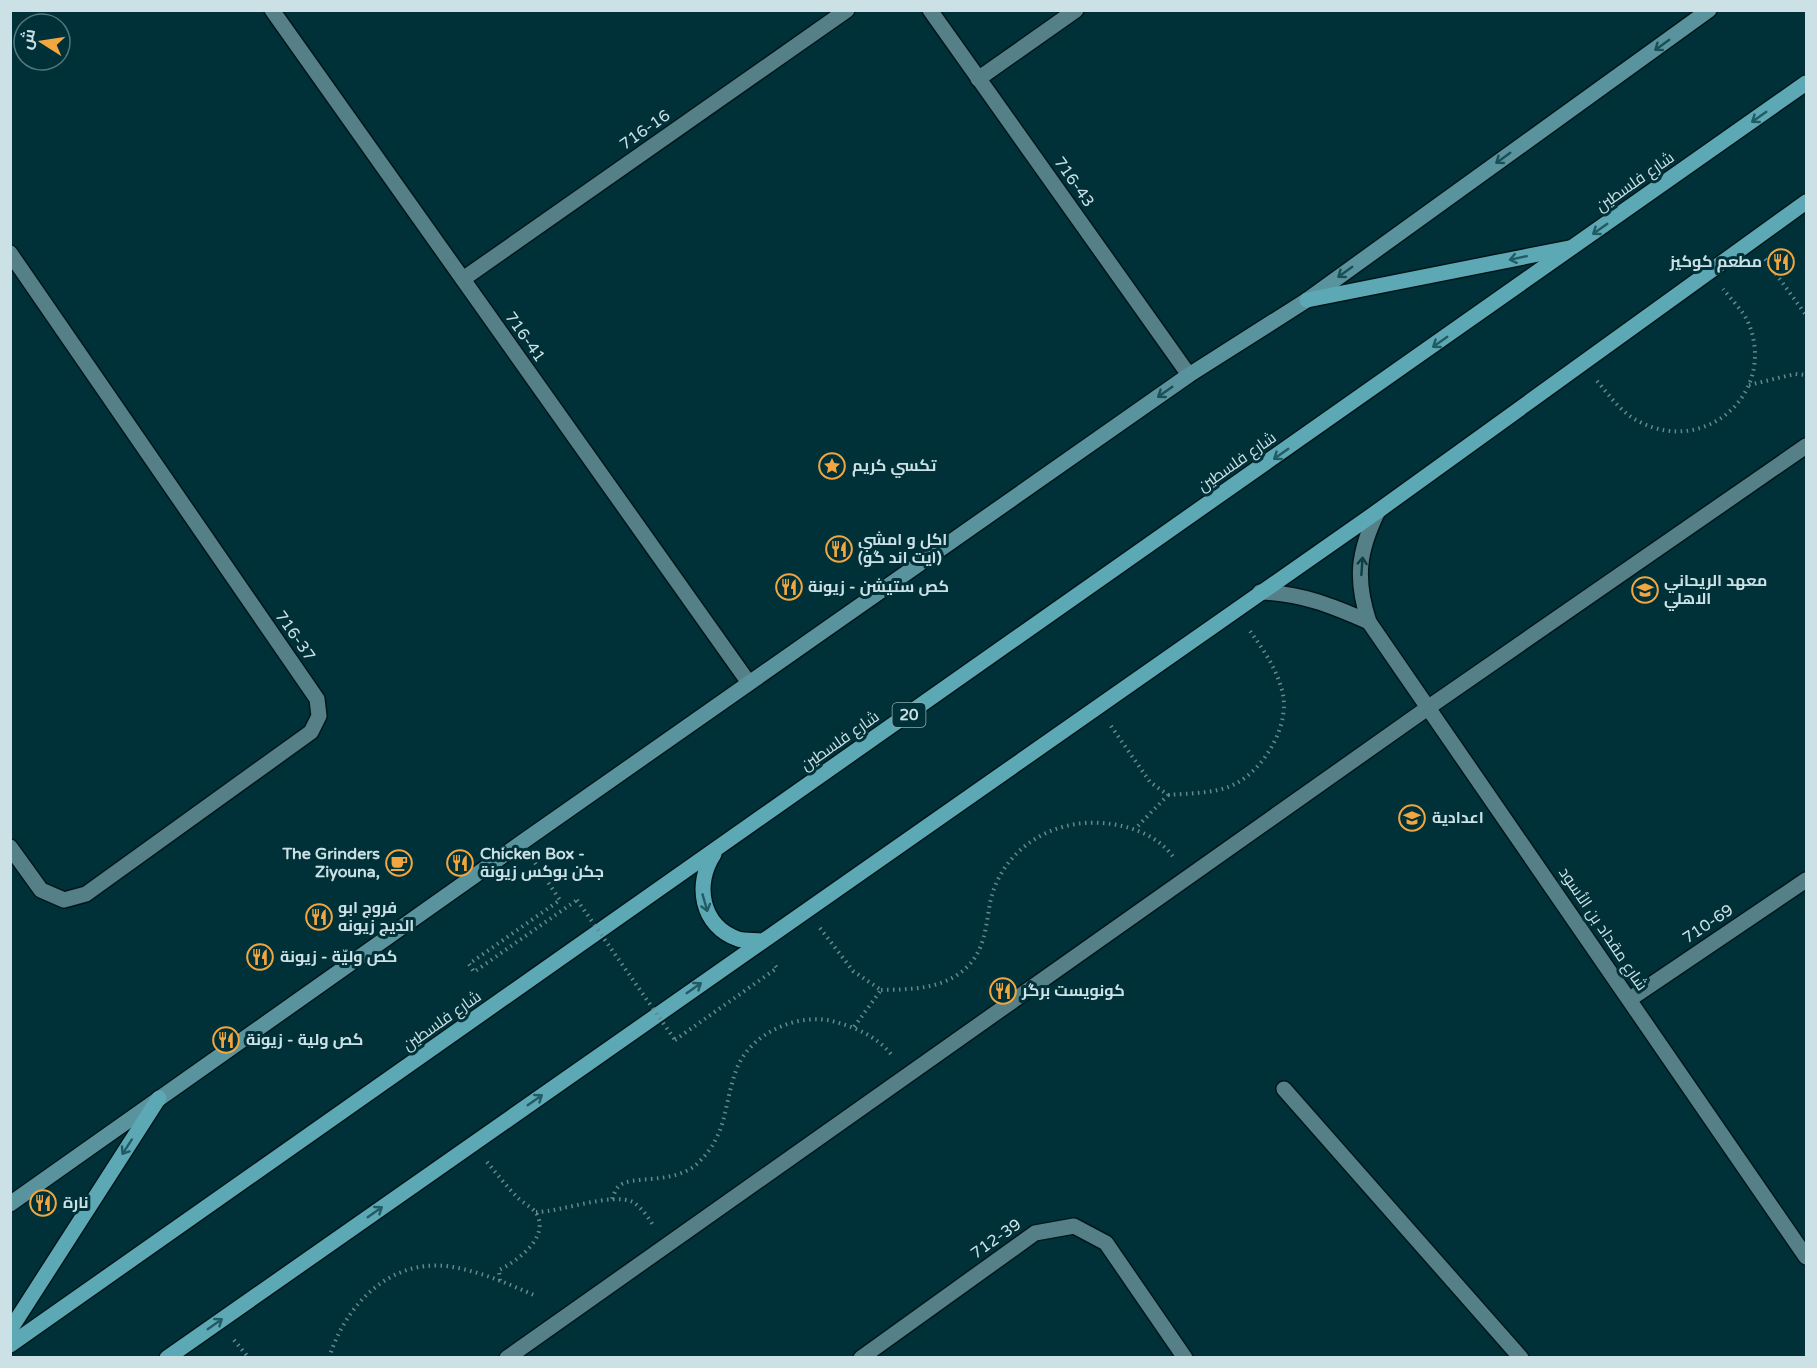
<svg xmlns="http://www.w3.org/2000/svg" width="1817" height="1368" viewBox="0 0 1817 1368" font-family="'Varela Round',Cairo,sans-serif">
<style>
.lines{fill:none;stroke-linecap:round;stroke-linejoin:round}
.street-casing{stroke:#02171a;stroke-width:18}
.secondary-casing{stroke:#02171a;stroke-width:18}
.primary-casing{stroke:#02171a;stroke-width:18}
.path{stroke:#66898e;stroke-width:4;stroke-dasharray:1.5 4.5;stroke-linecap:butt}
.street{stroke:#558088;stroke-width:15}
.secondary{stroke:#59949e;stroke-width:15}
.primary{stroke:#5da8b5;stroke-width:15}
.path-bridge{stroke:#66898e;stroke-width:4;stroke-dasharray:1.5 4.5;stroke-linecap:butt}
.oneway{stroke:#1b4f57}
.oneway2{stroke:#215b64}
.oneway3{stroke:#0e3d44}
.labels{text-anchor:middle;dominant-baseline:central;stroke-width:6;stroke-linejoin:round;paint-order:stroke}
.shield{fill:#013138;stroke:#8eacb1;stroke-width:1.5}
.shield-label{font-size:15px;font-weight:bold;fill:#cbe1e5}
.street-label{font-size:16px;fill:#cbe1e5;stroke:#013138}
.poi-label{font-size:16px;font-weight:bold;fill:#cbe1e5;stroke:#013138;text-anchor:start}
</style>
<rect width="100%" height="100%" fill="#013138"/>
<g class="lines">
<g class="street-casing">
<g id="street">
<path d="M272 10 749 683"/>
<path d="M930 10 1189 375"/>
<path d="M978 79 1076 10"/>
<path d="M10 253 317 699 319 716 311 732 86 894 64 900 41 890 10 847"/>
<path d="M463 279 847 10"/>
<path d="M1378 511C1358 552 1355 579 1369 622L1806 1257"/>
<path d="M1260 592C1301 593 1333 606 1369 622"/>
<path d="M1630 999 1806 880"/>
<path d="M1284 1089 1521 1358"/>
<path d="M507 1358 1429 707 1806 446"/>
<path d="M861 1358 1035 1233 1074 1226 1106 1243 1185 1358"/>
</g>
</g>
<g class="secondary-casing">
<path id="secondary" d="M10 1204 521 843 1189 375 1307 300 1709 10"/>
</g>
<g class="primary-casing">
<g id="primary">
<path d="M1307 300 1569 248"/>
<path d="M714 854C694 884 701 926 738 939 745 941 755 940 762 941"/>
<path d="M10 1330 159 1098"/>
<path d="M10 1345 1806 83"/>
<path d="M167 1358 1378 511 1806 202"/>
</g>
</g>
<g class="path">
<path d="M1765 259 1806 315"/>
<path d="M1597 381C1610 396 1621 413 1640 422 1706 456 1778 392 1748 322 1743 311 1731 299 1723 289"/>
<path d="M1749 385 1795 374 1806 375"/>
<path d="M1111 726 1150 782 1168 795 1135 829"/>
<path d="M1168 795C1189 793 1216 794 1235 784 1266 768 1293 721 1281 687 1275 666 1262 648 1250 631"/>
<path d="M535 863 560 900 469 964 474 972 577 900"/>
<path d="M820 928 853 971 881 990 854 1027"/>
<path d="M881 990C912 989 944 990 968 966 985 949 986 925 990 903 1001 850 1051 819 1102 823 1129 825 1158 835 1174 858"/>
<path d="M675 1040 777 968 773 962"/>
<path d="M487 1162C497 1174 507 1187 518 1198 523 1203 532 1207 536 1213 551 1237 516 1262 499 1270L500 1281"/>
<path d="M612 1199C614 1195 615 1190 618 1187 629 1174 674 1186 698 1163 729 1133 723 1104 737 1068 751 1033 797 1013 832 1021 855 1027 879 1037 893 1057"/>
<path d="M536 1212C561 1212 611 1192 633 1202 641 1207 649 1218 654 1227"/>
<path d="M234 1340 249 1358"/>
<path d="M329 1358C345 1306 388 1260 446 1266 477 1270 506 1283 534 1295"/>
</g>
<use href="#street" class="street"/>
<use href="#secondary" class="secondary"/>
<use href="#primary" class="primary"/>
<path class="path-bridge" d="M577 900 675 1040"/>
</g>
<defs><path id="oneway-shaft" d="M-6 0H5M1.5-3L5.5 0L1.5 3" fill="none" stroke-width="1.6" stroke-linecap="round" stroke-linejoin="round" transform="scale(1.5)"/></defs>
<g class="oneway">
<use href="#oneway-shaft" transform="translate(1662 45) rotate(144)"/>
<use href="#oneway-shaft" transform="translate(1503 158) rotate(144)"/>
<use href="#oneway-shaft" transform="translate(1345 272) rotate(144)"/>
<use href="#oneway-shaft" transform="translate(1165 392) rotate(145)"/>
</g>
<g class="oneway2">
<use href="#oneway-shaft" transform="translate(1759 117) rotate(145)"/>
<use href="#oneway-shaft" transform="translate(1600 229) rotate(145)"/>
<use href="#oneway-shaft" transform="translate(1518 258) rotate(168)"/>
<use href="#oneway-shaft" transform="translate(1440 342) rotate(145)"/>
<use href="#oneway-shaft" transform="translate(1281 454) rotate(145)"/>
<use href="#oneway-shaft" transform="translate(705 903) rotate(74)"/>
<use href="#oneway-shaft" transform="translate(694 988) rotate(-35)"/>
<use href="#oneway-shaft" transform="translate(535 1100) rotate(-35)"/>
<use href="#oneway-shaft" transform="translate(127 1147) rotate(123)"/>
<use href="#oneway-shaft" transform="translate(375 1212) rotate(-35)"/>
<use href="#oneway-shaft" transform="translate(215 1324) rotate(-35)"/>
</g>
<use class="oneway3" href="#oneway-shaft" transform="translate(1362 566) rotate(-86)"/>
<defs>
<g id="restaurant-ring" transform="scale(1.35)"><circle r="9.5" fill="#013138" stroke="#f1a63f" stroke-width="1.5"/><path d="M-5-6h1v4h1v-4h1v4h1v-4h1v5L-1.5 .5V6h-2V.5L-5-1ZM5-6V6H3V1.5H1.5Q1.5-4 5-6Z" fill="#f1a63f"/></g>
<g id="sight-ring" transform="scale(1.35)"><circle r="9.5" fill="#013138" stroke="#f1a63f" stroke-width="1.5"/><path d="M0-6L1.8-2.2L6-1.7L2.9 1.2L3.7 5.4L0 3.3L-3.7 5.4L-2.9 1.2L-6-1.7L-1.8-2.2Z" fill="#f1a63f"/></g>
<g id="school-ring" transform="scale(1.35)"><circle r="9.5" fill="#013138" stroke="#f1a63f" stroke-width="1.5"/><path d="M0-5L7-2L0 1L-7-2ZM-4 1L0 2.5L4 1V4Q0 6-4 4Z" fill="#f1a63f"/></g>
<g id="cafe-ring" transform="scale(1.35)"><circle r="9.5" fill="#013138" stroke="#f1a63f" stroke-width="1.5"/><path d="M-5.5-4.5H6V0H3Q3 3.5 0 3.5H-2.5Q-5.5 3.5-5.5 0ZM3-3.2v2h1.7v-2ZM-6 4.5H4V6H-6Z" fill="#f1a63f"/></g>
</defs>
<g fill-rule="evenodd">
<use href="#restaurant-ring" x="1781" y="262"/>
<use href="#sight-ring" x="832" y="466"/>
<use href="#restaurant-ring" x="839" y="549"/>
<use href="#restaurant-ring" x="789" y="587"/>
<use href="#school-ring" x="1645" y="590"/>
<use href="#school-ring" x="1412" y="818"/>
<use href="#cafe-ring" x="399" y="863"/>
<use href="#restaurant-ring" x="460" y="863"/>
<use href="#restaurant-ring" x="319" y="917"/>
<use href="#restaurant-ring" x="260" y="957"/>
<use href="#restaurant-ring" x="1003" y="991"/>
<use href="#restaurant-ring" x="226" y="1040"/>
<use href="#restaurant-ring" x="43" y="1203"/>
</g>
<g class="labels">
<rect class="shield" x="892.5" y="703" width="33" height="24" rx="4.5"/>
<g class="shield-label">
<text x="909" y="715">20</text>
</g>
<g class="street-label">
<text transform="translate(645 130) rotate(-35)">716-16</text>
<text transform="translate(1074 182) rotate(55)">716-43</text>
<text transform="translate(1635 182) rotate(-35)">شارع فلسطين</text>
<text transform="translate(525 337) rotate(55)">716-41</text>
<text transform="translate(1237 462) rotate(-35)">شارع فلسطين</text>
<text transform="translate(295 636) rotate(55)">716-37</text>
<text transform="translate(840 741) rotate(-35)">شارع فلسطين</text>
<text transform="translate(1708 924) rotate(-34)">710-69</text>
<text transform="translate(1603 929) rotate(56)">شارع مقداد بن الأسود</text>
<text transform="translate(442 1021) rotate(-35)">شارع فلسطين</text>
<text transform="translate(996 1239) rotate(-35)">712-39</text>
</g>
<g class="poi-label">
<text x="1762" y="262" text-anchor="end">مطعم كوكيز</text>
<text x="852" y="466">تكسي كريم</text>
<text x="858" y="540">اكل و امشي<tspan x="858" dy="18">(ايت اند گو)</tspan></text>
<text x="1664" y="581">معهد الريحاني<tspan x="1664" dy="18">الاهلي</tspan></text>
<text x="808" y="587">كص ستيشن - زيونة</text>
<text x="1432" y="818">اعدادية</text>
<text x="380" y="854" text-anchor="end">The Grinders<tspan x="380" dy="18">Ziyouna,</tspan></text>
<text x="480" y="854">Chicken Box -<tspan x="480" dy="18">جكن بوكس زيونة</tspan></text>
<text x="338" y="908">فروج ابو<tspan x="338" dy="18">الديج زيونه</tspan></text>
<text x="280" y="957">كص وليّة - زيونة</text>
<text x="1022" y="991">كونويست برگر</text>
<text x="246" y="1040">كص ولية - زيونة</text>
<text x="63" y="1203">نارة</text>
</g>
</g>
<rect width="1817" height="1368" fill="none" stroke="#cbe1e5" stroke-width="24"/>
<g transform="translate(42 42) rotate(282)"><circle r="28" fill="#013138" stroke="#52777d" stroke-width="1.5"/>
<path d="M0-4.5L10 22L0 15L-10 22Z" fill="#f1a63f"/>
<text y="-9" font-size="16" font-weight="bold" text-anchor="middle" fill="#cbe1e5">ش</text>
</g>
</svg>
